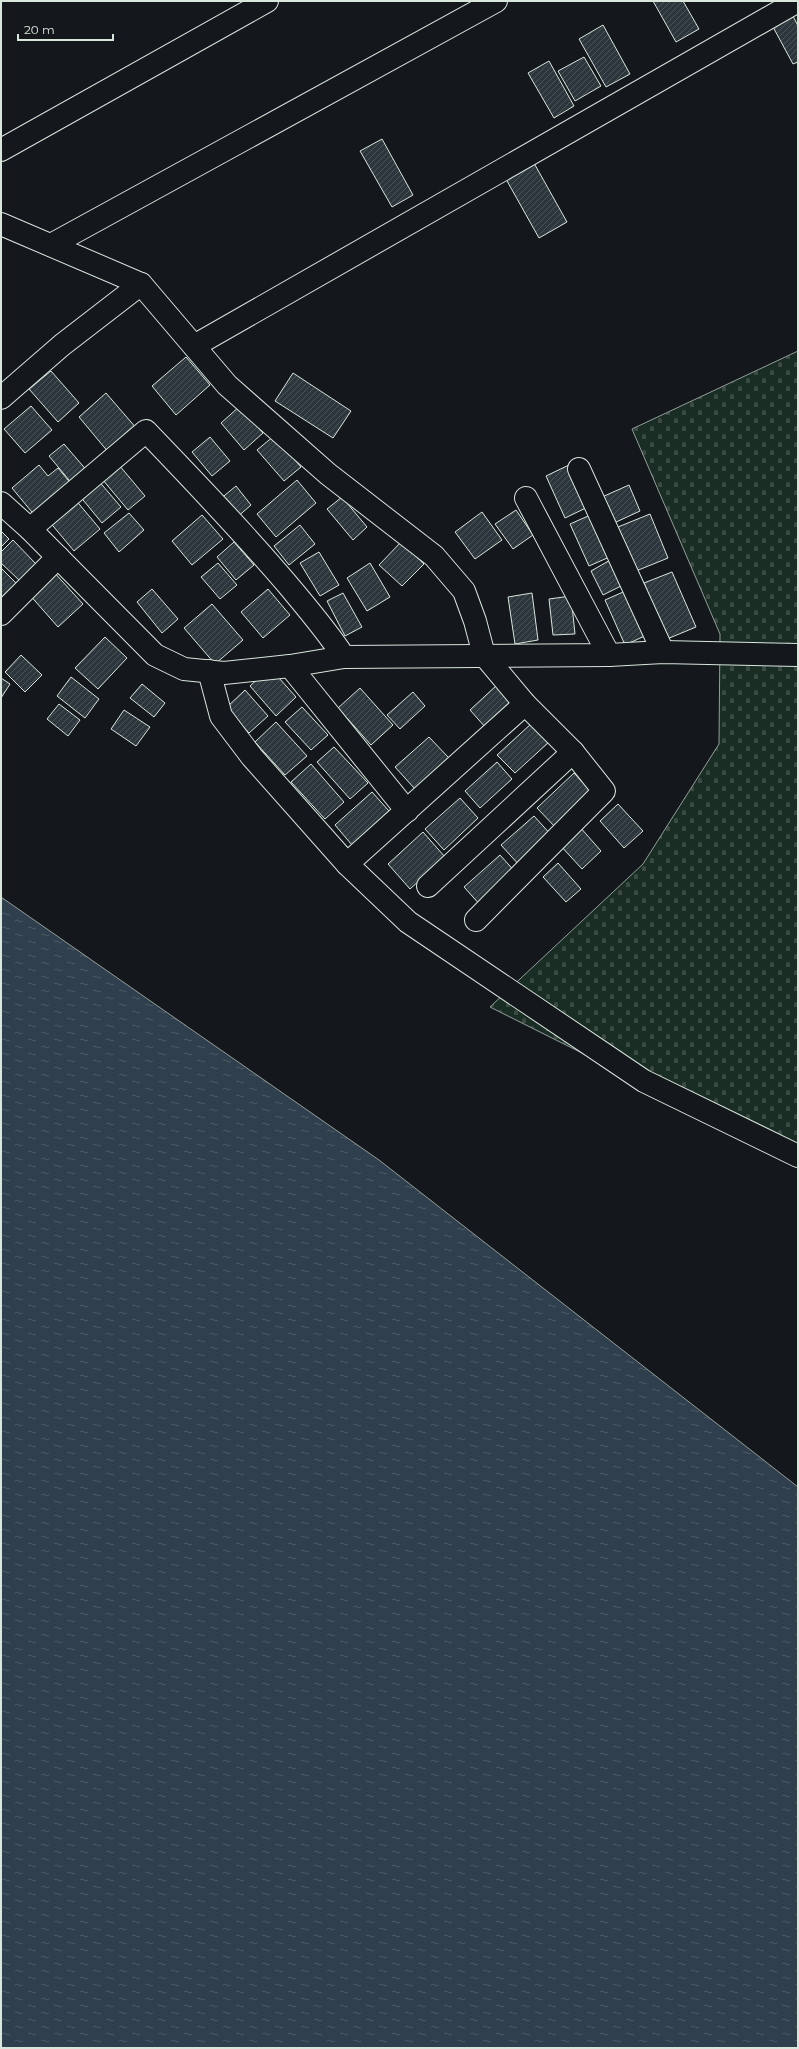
<svg xmlns="http://www.w3.org/2000/svg" width="799" height="2049" viewBox="0 0 799 2049" font-family="Montserrat,sans-serif">
<style>
.cemetery{fill:url(#cemetery-stones);stroke:#939e99}
.water{fill:url(#water-ripples);stroke:#939e99}
.building{fill:url(#building-hatch);stroke:#d8e6dc}
.lines{fill:none;stroke-linecap:round;stroke-linejoin:round}
.street-casing{stroke:#d8e6dc;stroke-width:24}
.street{stroke:#14181c;stroke-width:22}
</style>
<defs>
<pattern id="cemetery-stones" width="16" height="16" patternUnits="userSpaceOnUse"><rect width="16" height="16" fill="#1a2d24"/><path d="M2 7V4a2 2 0 0 1 4 0v3zM10 15v-3a2 2 0 0 1 4 0v3z" fill="#3b4b43"/></pattern>
<pattern id="water-ripples" width="26" height="14" patternUnits="userSpaceOnUse"><rect width="26" height="14" fill="#2f3f4d"/><path d="M2 4q2-2 4 0t4 0M15 11q2-2 4 0t4 0" fill="none" stroke="#4c5b66"/></pattern>
<pattern id="building-hatch" width="6" height="6" patternUnits="userSpaceOnUse"><rect width="6" height="6" fill="#2c363c"/><path d="M-1 1l2-2M0 6l6-6M5 7l2-2" fill="none" stroke="#4a5358"/></pattern>
</defs>
<rect width="100%" height="100%" fill="#14181c"/>
<path class="cemetery" d="M798 351V1161L490 1007 643 864 719 744 720 634 632 429Z"/>
<path class="water" d="M1 897 379 1160 798 1487V2048H1Z"/>
<g class="building">
<path d="M653 1H683L699 29 676 42Z"/>
<path d="M793 16 798 26V62L793 64 773 27Z"/>
<path d="M603 25 630 74 606 87 579 39Z"/>
<path d="M584 57 601 86 575 101 558 71Z"/>
<path d="M549 61 574 106 554 118 528 73Z"/>
<path d="M382 139 413 195 392 207 360 151Z"/>
<path d="M530 156 567 222 539 238 502 172Z"/>
<path d="M186 357 210 385 176 415 152 386Z"/>
<path d="M51 371 79 403 58 422 29 389Z"/>
<path d="M293 373 351 411 333 438 275 401Z"/>
<path d="M106 393 137 429 109 453 79 417Z"/>
<path d="M31 406 52 430 25 453 4 429Z"/>
<path d="M240 406 263 433 244 450 221 423Z"/>
<path d="M274 436 301 467 284 481 257 450Z"/>
<path d="M210 437 230 461 212 476 192 452Z"/>
<path d="M64 444 89 473 74 486 49 456Z"/>
<path d="M571 464 590 506 565 518 546 476Z"/>
<path d="M39 465 48 476 58 468 73 486 36 517 12 488Z"/>
<path d="M119 465 145 496 128 510 102 479Z"/>
<path d="M97 479 121 507 102 523 79 495Z"/>
<path d="M297 480 316 503 276 537 257 514Z"/>
<path d="M629 485 640 511 614 523 602 497Z"/>
<path d="M236 486 251 505 235 519 219 500Z"/>
<path d="M342 497 367 527 353 540 327 509Z"/>
<path d="M74 498 100 529 74 551 48 520Z"/>
<path d="M516 510 533 535 513 549 495 524Z"/>
<path d="M482 512 502 540 475 559 455 532Z"/>
<path d="M129 513 144 530 119 552 104 533Z"/>
<path d="M595 513 614 555 589 566 570 524Z"/>
<path d="M650 514 668 558 636 571 618 527Z"/>
<path d="M202 515 223 539 192 565 172 541Z"/>
<path d="M300 525 315 544 289 565 274 546Z"/>
<path d="M1 531 9 539 1 547Z"/>
<path d="M13 540 36 564 19 580 1 563V552Z"/>
<path d="M234 542 254 565 236 580 217 557Z"/>
<path d="M401 542 424 564 402 586 379 565Z"/>
<path d="M319 552 339 585 320 596 300 563Z"/>
<path d="M612 559 625 584 603 595 591 571Z"/>
<path d="M218 563 237 585 220 599 201 577Z"/>
<path d="M370 563 390 597 367 611 347 578Z"/>
<path d="M1 568 16 583 1 598Z"/>
<path d="M52 570 83 604 58 627 28 593Z"/>
<path d="M672 572 696 627 667 639 644 583Z"/>
<path d="M152 589 178 619 162 633 137 602Z"/>
<path d="M268 589 290 615 263 638 241 612Z"/>
<path d="M630 589 649 634 625 645 605 600Z"/>
<path d="M343 593 362 627 345 636 327 601Z"/>
<path d="M532 593 538 640 515 644 508 597Z"/>
<path d="M571 596 575 634 553 635 549 599Z"/>
<path d="M212 604 243 640 215 664 184 628Z"/>
<path d="M105 637 127 658 98 689 75 668Z"/>
<path d="M21 655 42 675 25 692 5 672Z"/>
<path d="M270 668 296 697 276 716 250 686Z"/>
<path d="M71 677 99 699 85 718 57 696Z"/>
<path d="M1 678 10 684 1 698Z"/>
<path d="M142 684 165 703 154 717 130 698Z"/>
<path d="M498 684 514 702 486 728 470 710Z"/>
<path d="M360 688 393 725 371 745 338 708Z"/>
<path d="M245 690 268 716 249 733 226 708Z"/>
<path d="M413 692 425 706 400 729 387 715Z"/>
<path d="M59 704 80 720 68 736 47 719Z"/>
<path d="M302 707 328 735 311 750 285 722Z"/>
<path d="M124 710 150 727 136 746 111 729Z"/>
<path d="M276 722 307 756 285 775 255 742Z"/>
<path d="M532 723 549 742 515 773 497 755Z"/>
<path d="M429 737 449 758 415 789 395 767Z"/>
<path d="M334 747 368 783 350 799 317 762Z"/>
<path d="M497 762 512 779 480 808 465 791Z"/>
<path d="M311 764 344 802 325 819 291 782Z"/>
<path d="M574 773 595 796 558 830 537 808Z"/>
<path d="M372 792 389 811 352 845 335 825Z"/>
<path d="M460 798 478 818 444 850 425 829Z"/>
<path d="M618 804 643 831 624 848 600 821Z"/>
<path d="M534 816 553 837 520 866 501 845Z"/>
<path d="M579 826 601 851 582 869 559 844Z"/>
<path d="M423 832 445 857 410 889 388 864Z"/>
<path d="M500 855 518 875 482 907 464 887Z"/>
<path d="M558 863 581 889 566 902 543 877Z"/>
</g>
<g class="lines">
<g class="street-casing">
<g id="street">
<path d="M1 150 267 1"/>
<path d="M1 224 141 284 227 385 328 474 434 556 464 591 475 621 484 655 525 704 573 752 604 791 476 920"/>
<path d="M51 245 496 1"/>
<path d="M194 346 798 1"/>
<path d="M1 398 62 345 141 284"/>
<path d="M579 469 663 652"/>
<path d="M526 498 609 655"/>
<path d="M1 503 30 529 155 655 184 669 224 673 290 666 344 657 609 655 663 652 798 655"/>
<path d="M30 529 146 431C194 481 243 532 288 585 308 609 327 631 344 657"/>
<path d="M1 614 58 557"/>
<path d="M290 666 407 811"/>
<path d="M209 671 221 716 252 757 347 864 408 922 644 1081 798 1156"/>
<path d="M347 864 525 704"/>
<path d="M428 886 573 752"/>
</g>
</g>
<use href="#street" class="street"/>
</g>
<rect width="799" height="2049" fill="none" stroke="#d8e6dc" stroke-width="4"/>
<path d="M18 34v6h95v-6" fill="none" stroke="#d8e6dc" stroke-width="2"/>
<text x="24" y="34" font-size="12" fill="#d8e6dc" stroke="#14181c" stroke-width="3" paint-order="stroke">20 m</text>
</svg>
